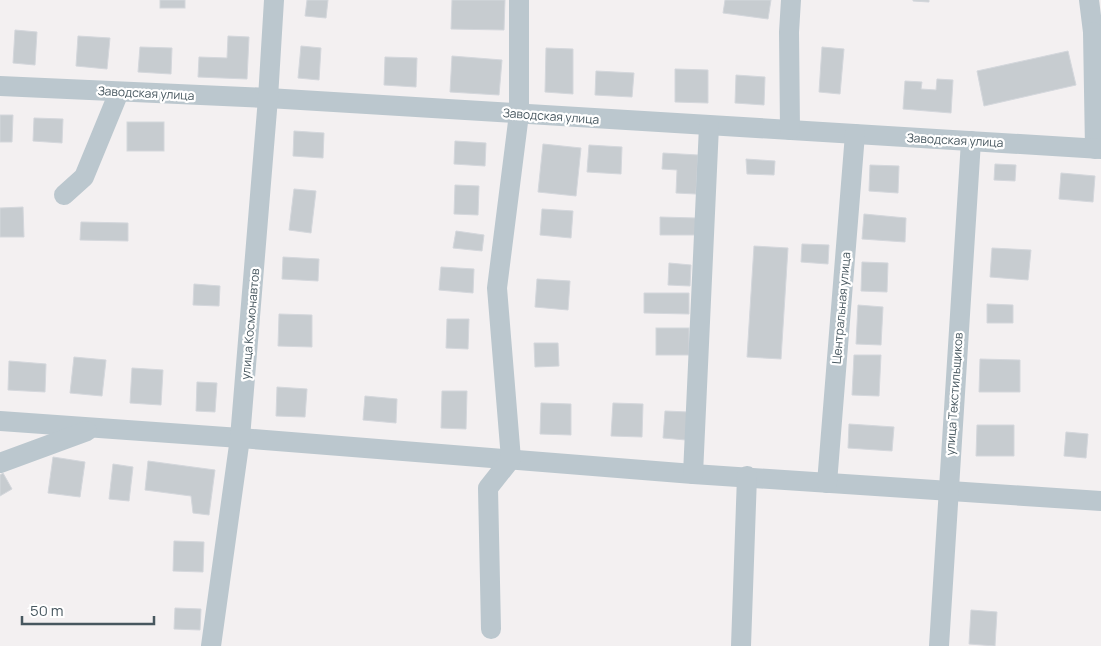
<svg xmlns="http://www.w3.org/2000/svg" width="1101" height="646" viewBox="0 0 1101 646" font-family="Manrope,sans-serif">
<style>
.building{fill:#c7ccd0;stroke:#d4d7dc}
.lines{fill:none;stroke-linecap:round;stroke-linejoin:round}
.minor{stroke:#bbc7ce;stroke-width:20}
.labels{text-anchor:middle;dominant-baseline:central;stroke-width:4.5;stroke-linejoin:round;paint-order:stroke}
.street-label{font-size:12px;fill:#47575f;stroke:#fff}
</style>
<rect width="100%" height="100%" fill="#f3f0f1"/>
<g class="building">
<rect x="160" y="0" width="25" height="8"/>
<path d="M307 0H328L326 18 305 16Z"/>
<path d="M452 0H505L504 30 451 29Z"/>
<path d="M725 0H771L768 19 723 13Z"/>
<path d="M913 0H929V2L913 1Z"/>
<path d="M15 30 37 32 35 65 13 63Z"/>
<path d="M78 36 110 38 107 69 76 66Z"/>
<path d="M228 36 249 37 247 79 198 77 199 57 227 58Z"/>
<path d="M301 46 321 48 319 80 298 78Z"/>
<path d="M140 47 172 48 171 74 138 72Z"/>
<path d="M822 47 844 49 840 94 819 92Z"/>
<path d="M546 48 573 49V94L545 92Z"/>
<path d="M1068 51 1076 85 984 106 977 71Z"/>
<path d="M452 56 502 60 499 95 450 92Z"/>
<path d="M385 57 417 58 416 87 384 85Z"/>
<path d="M675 69 708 70V103L675 102Z"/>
<path d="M596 71 634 73 632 97 595 95Z"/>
<path d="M736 75 765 77 764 105 735 103Z"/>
<path d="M937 79 953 80 951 113 903 109 905 81 922 82 921 89 936 90Z"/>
<path d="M0 115H13L12 142H0Z"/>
<path d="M34 118 63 119 62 143 33 141Z"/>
<rect x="127" y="122" width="37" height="29"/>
<path d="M294 131 324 133 323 158 293 156Z"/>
<path d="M455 141 486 143 485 166 454 164Z"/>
<path d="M543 144 581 148 576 196 538 192Z"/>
<path d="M589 145 622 147 621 174 587 172Z"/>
<path d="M663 153 698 155 696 194 676 193 677 170 662 169Z"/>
<path d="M746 159 775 161 774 175 747 174Z"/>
<path d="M995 164 1016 165 1015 181 994 180Z"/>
<path d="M870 165 899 166 898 193 869 191Z"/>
<path d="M1061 173 1095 176 1093 202 1059 199Z"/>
<path d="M455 185 479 186 478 215 454 214Z"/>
<path d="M294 189 316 191 311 233 289 230Z"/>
<path d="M23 207 24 237H0V208Z"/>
<path d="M542 209 573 211 571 238 540 235Z"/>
<path d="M864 214 906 218 905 242 862 239Z"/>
<path d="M660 217 696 218V235H660Z"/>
<path d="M81 222 128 223V241L80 240Z"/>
<path d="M456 231 484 235 482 251 453 248Z"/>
<path d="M802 244 829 245 828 264 801 262Z"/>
<path d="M754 246 788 248 781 359 747 357Z"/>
<path d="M992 248 1031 250 1028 280 990 277Z"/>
<path d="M283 257 319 259 318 281 282 279Z"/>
<path d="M862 262 888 263 887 292 861 291Z"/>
<path d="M669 263 691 265 690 286 668 285Z"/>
<path d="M441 267 474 269 473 293 439 290Z"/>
<path d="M537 279 570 281 568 310 535 307Z"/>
<path d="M194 284 220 286 219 306 193 305Z"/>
<path d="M644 293H689V314L644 313Z"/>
<path d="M987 304 1013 305V323H987Z"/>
<path d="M858 305 883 307 881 345 856 344Z"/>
<path d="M279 314 312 315V347L278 346Z"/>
<path d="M447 319H469L468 349 446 348Z"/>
<rect x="656" y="328" width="33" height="27"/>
<path d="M534 343H558L559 366 535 367Z"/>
<path d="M854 355H881L879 396 852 395Z"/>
<path d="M74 357 106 360 102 396 70 393Z"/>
<path d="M980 359 1020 360V392H979Z"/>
<path d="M9 361 46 364 45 392 8 390Z"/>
<path d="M132 368 163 370 161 405 130 403Z"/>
<path d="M197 382 217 383 215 412 196 411Z"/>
<path d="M277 387 307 389 305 417 276 416Z"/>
<path d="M442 391H467L466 429 441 428Z"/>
<path d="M365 396 397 399 396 423 363 420Z"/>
<path d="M541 403 571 404V435L540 434Z"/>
<path d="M613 403 643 404 642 437 611 436Z"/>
<path d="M665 411 688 412 686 440 663 438Z"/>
<path d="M849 424 894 427 892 451 848 448Z"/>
<path d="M977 425H1014V456H976Z"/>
<path d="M1066 432 1088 434 1086 458 1064 456Z"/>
<path d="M53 457 85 462 80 497 48 493Z"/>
<path d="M148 461 215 470 209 515 193 513 191 496 145 490Z"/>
<path d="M113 464 133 467 129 501 109 499Z"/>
<path d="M3 473 12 489 0 496V475Z"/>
<path d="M174 541 204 542 203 572 173 571Z"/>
<path d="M175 608 201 609 200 630 174 629Z"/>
<path d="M971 610 997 612 995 646 969 644Z"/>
</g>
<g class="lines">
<g class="minor">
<path d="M1089 0 1093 32 1101 31"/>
<path d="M1093 32 1095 149"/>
<path d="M0 86 268 98 1101 149"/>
<path d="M790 130 789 32 791 0"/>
<path d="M64 195 84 177 119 92"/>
<path d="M0 421 240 438 693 474 1101 501"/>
<path d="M0 463 87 431"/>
<path d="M693 474 709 126"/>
<path d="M827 483 855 134"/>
<path d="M491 629 488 488 511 459 497 288 519 114V0"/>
<path d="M211 646 240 438 268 98 274 0"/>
<path d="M741 646 747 476"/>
<path d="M939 646 971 141"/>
</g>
</g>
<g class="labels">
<g class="street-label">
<text transform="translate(146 93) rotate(3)">Заводская улица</text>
<text transform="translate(551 116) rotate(4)">Заводская улица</text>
<text transform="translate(955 140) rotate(3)">Заводская улица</text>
<text transform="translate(841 308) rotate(-85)">Центральная улица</text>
<text transform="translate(250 324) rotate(-85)">улица Космонавтов</text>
<text transform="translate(954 394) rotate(-86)">улица Текстильщиков</text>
</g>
</g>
<path d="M22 616v8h132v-8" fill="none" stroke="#47575f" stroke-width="2.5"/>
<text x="30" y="616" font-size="15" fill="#47575f" stroke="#ffffff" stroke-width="4" paint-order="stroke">50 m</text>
</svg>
